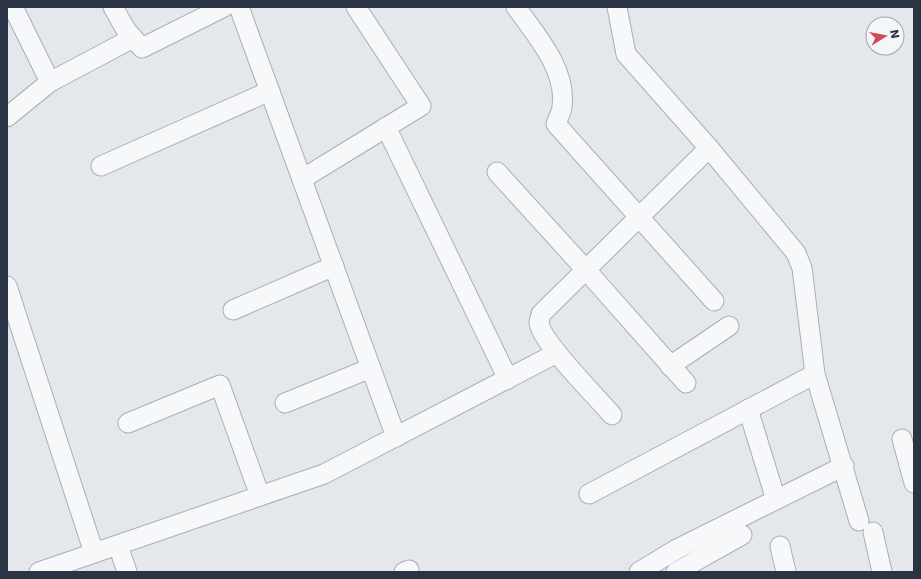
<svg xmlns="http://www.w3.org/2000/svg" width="921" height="579" viewBox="0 0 921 579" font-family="'DejaVu Sans',sans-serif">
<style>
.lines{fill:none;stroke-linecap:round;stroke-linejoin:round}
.minor-casing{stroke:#a9aeb7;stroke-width:21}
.minor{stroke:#f7f8fa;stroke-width:19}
</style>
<rect width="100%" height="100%" fill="#e4e7ec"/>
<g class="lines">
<g class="minor-casing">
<g id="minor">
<path d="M13 7 50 82"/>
<path d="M113 7 126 30 142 48 224 7"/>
<path d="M239 7 396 437"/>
<path d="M516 7C536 35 567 70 562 106 562 112 558 118 556 124L714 301"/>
<path d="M617 7 626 54 709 148 796 253 802 268 815 374 859 521"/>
<path d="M7 117 50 82 133 38"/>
<path d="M386 127 508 379"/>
<path d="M101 166 270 91"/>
<path d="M497 172 586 270 686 383"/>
<path d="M302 179 421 106 356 7"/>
<path d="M7 286 94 553"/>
<path d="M233 310 334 266"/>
<path d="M670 366 729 326"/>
<path d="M285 403 371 368"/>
<path d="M748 409 776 500"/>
<path d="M612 415C597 397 542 343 539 323 539 320 541 316 541 314L709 148"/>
<path d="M128 423 220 385 260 496"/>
<path d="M902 439 914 483"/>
<path d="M589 494 815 374"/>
<path d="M873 532 882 572"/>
<path d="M118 545 127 572"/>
<path d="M780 546 786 572"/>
<path d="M39 572 324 474 557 353"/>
<path d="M404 572 409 570"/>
<path d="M639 572 677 549 844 466"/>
<path d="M676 572 742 535"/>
</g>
</g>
<use href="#minor" class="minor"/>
</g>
<rect width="921" height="579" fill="none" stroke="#2b3445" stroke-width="16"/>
<g transform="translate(885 36) rotate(79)"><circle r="19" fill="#f4f6f9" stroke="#a4a8b1"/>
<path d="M0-3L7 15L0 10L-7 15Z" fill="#d1495b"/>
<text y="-6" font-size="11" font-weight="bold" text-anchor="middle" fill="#2b3445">N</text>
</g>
</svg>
